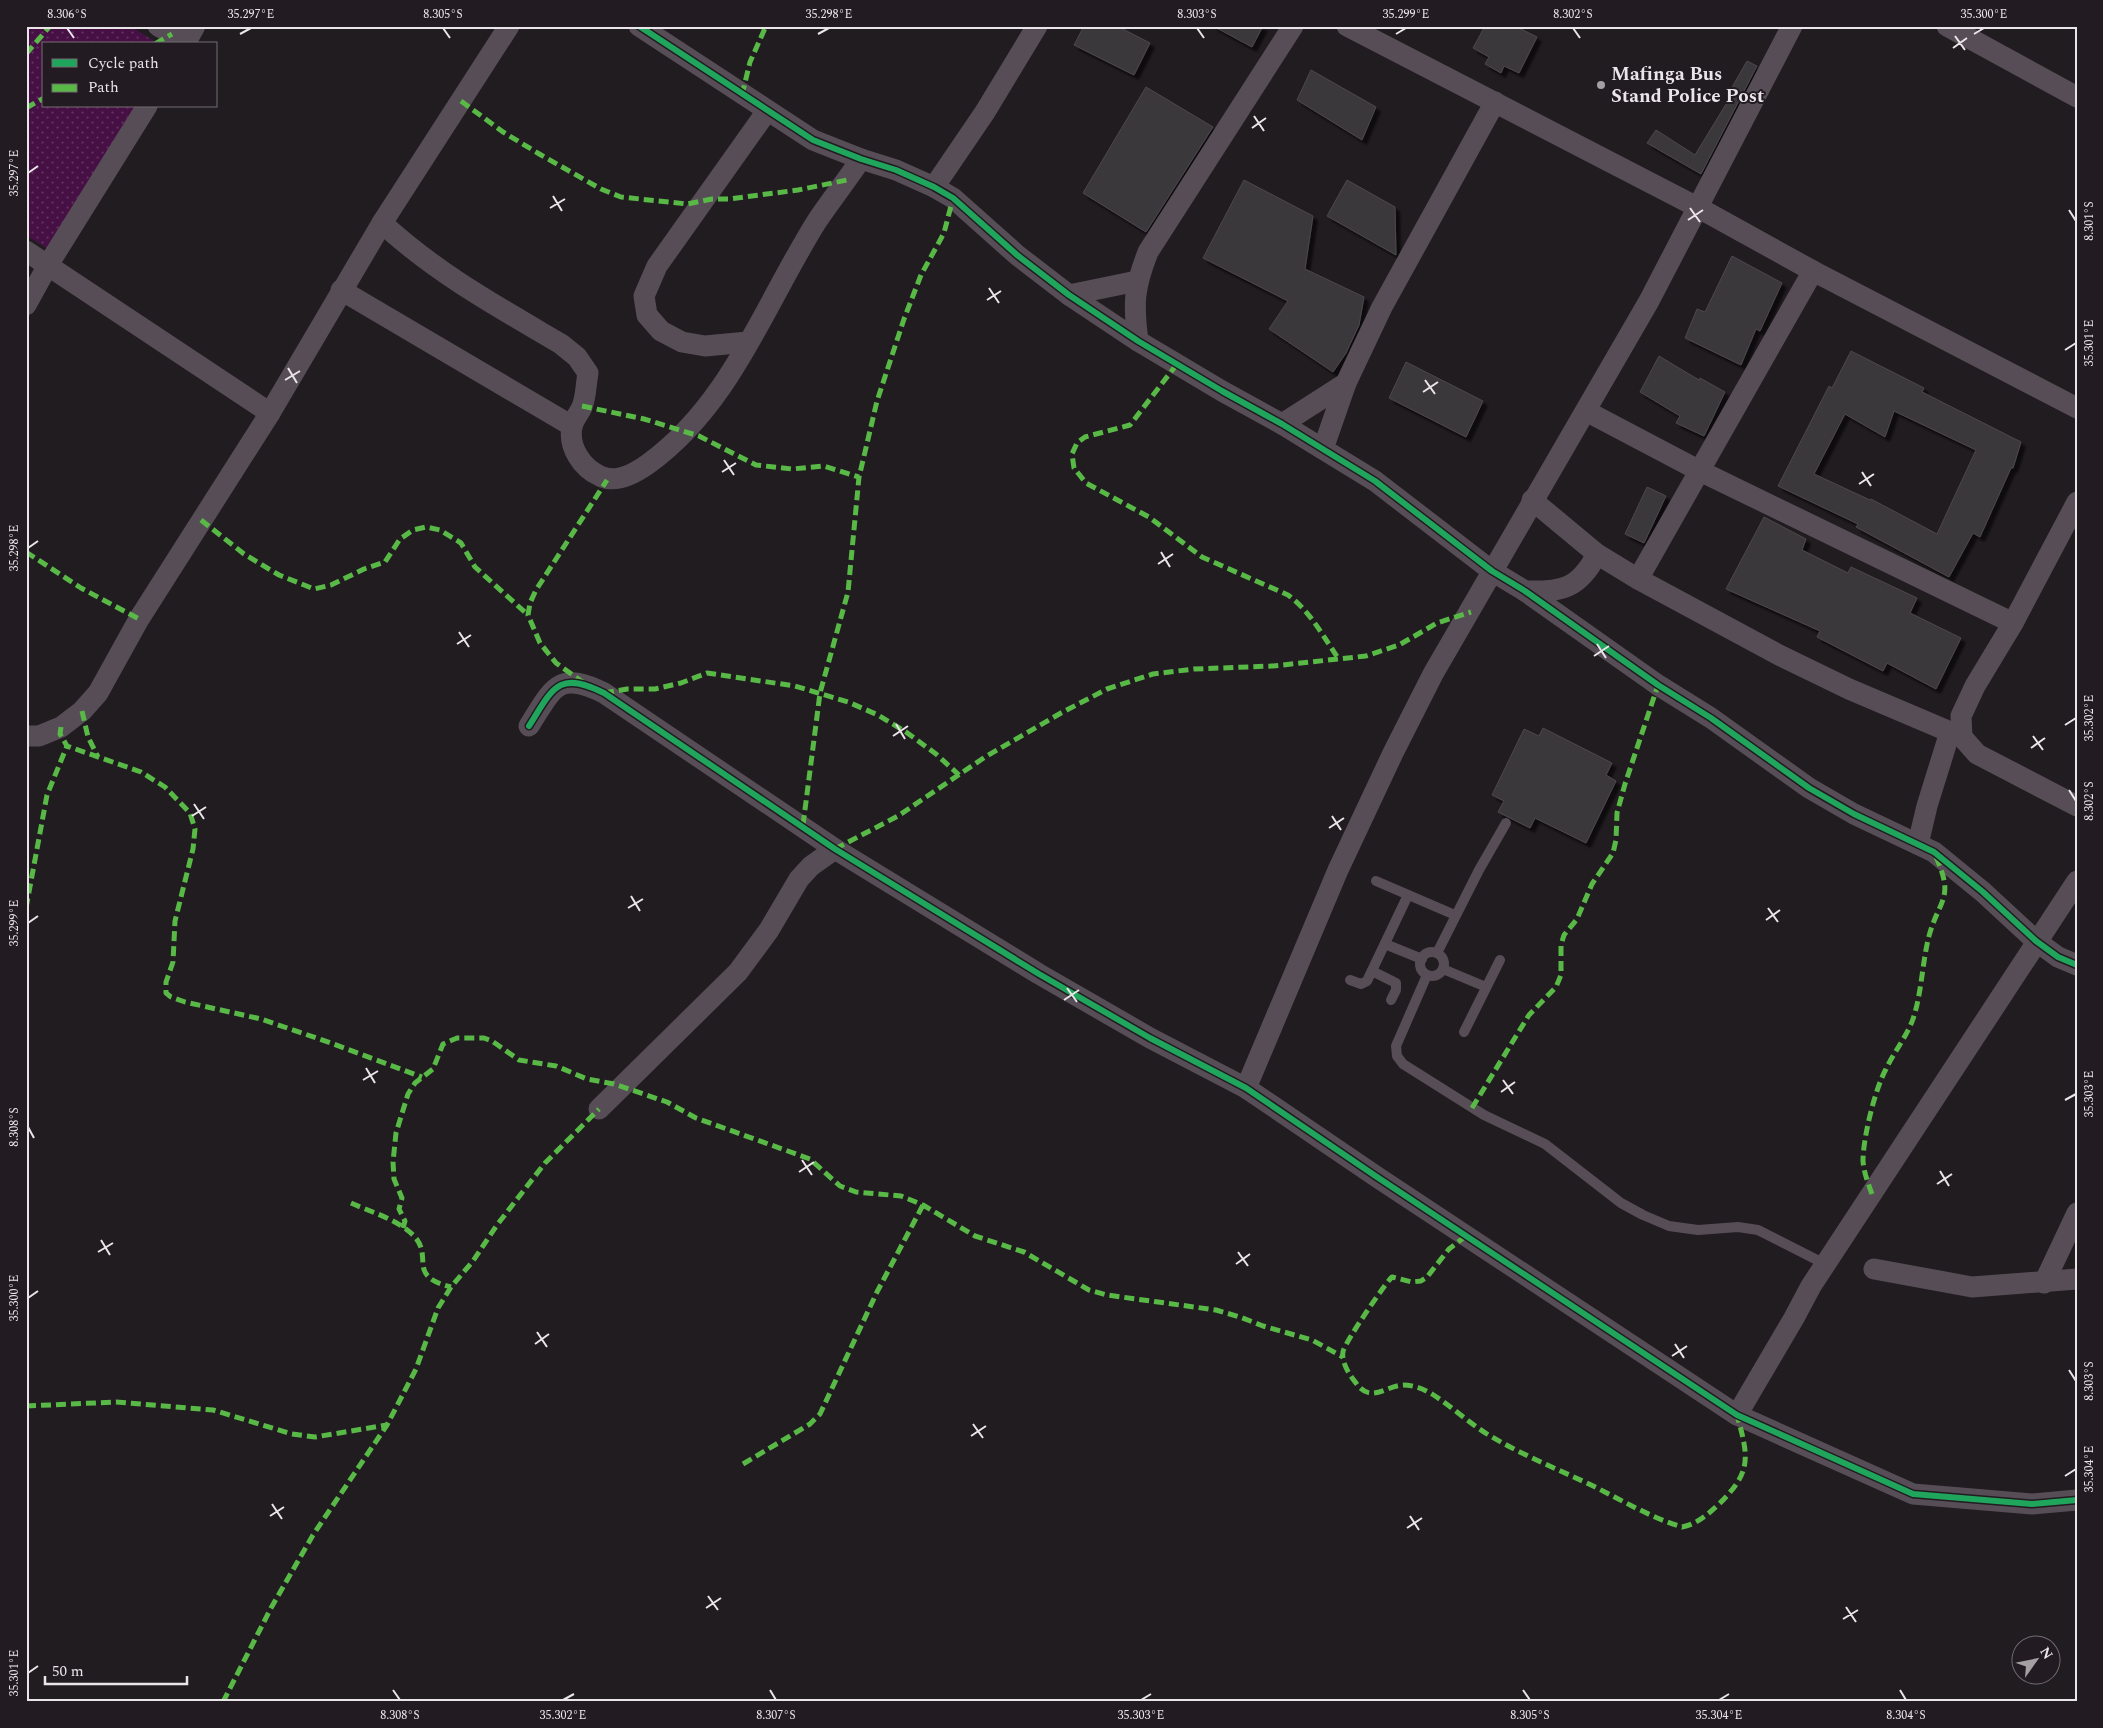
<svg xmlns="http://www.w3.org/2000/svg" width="2103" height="1728" viewBox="0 0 2103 1728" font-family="Spectral,serif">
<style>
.grass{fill:url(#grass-dots)}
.building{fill:#3b373a;stroke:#4c484c;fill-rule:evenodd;filter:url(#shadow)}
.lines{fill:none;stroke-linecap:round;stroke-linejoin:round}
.service{stroke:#574d56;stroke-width:10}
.minor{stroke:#574d56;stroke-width:21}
.quiet{stroke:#58b947;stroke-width:5;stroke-dasharray:10 5;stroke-linecap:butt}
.cycleway-casing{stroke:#221b21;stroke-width:9}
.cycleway{stroke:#20a55d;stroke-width:6}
.ticks{fill:none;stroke:#eae5e9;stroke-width:2}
.poi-dot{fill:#a49fa3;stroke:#221b21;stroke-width:2}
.labels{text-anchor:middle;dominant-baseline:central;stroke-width:4;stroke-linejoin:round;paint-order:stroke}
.poi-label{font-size:19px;font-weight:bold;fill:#eae5e9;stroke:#221b21;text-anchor:start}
.neatline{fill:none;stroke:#eae5e9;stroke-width:2}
.ticks-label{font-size:12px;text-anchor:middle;fill:#eae5e9}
</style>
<defs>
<pattern id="grass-dots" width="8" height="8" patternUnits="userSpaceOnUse" patternTransform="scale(1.25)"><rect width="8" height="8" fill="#461045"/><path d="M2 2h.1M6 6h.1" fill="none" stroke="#613360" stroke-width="1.8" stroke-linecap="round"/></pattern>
<filter id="shadow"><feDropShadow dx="4.5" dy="4.5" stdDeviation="1" flood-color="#0009"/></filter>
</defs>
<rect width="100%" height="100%" fill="#211c20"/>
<path class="grass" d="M26 26H130L159 44H44V106H155L59 256 26 235Z"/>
<g class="building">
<path d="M1084 26H1117L1150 43 1134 75 1074 45Z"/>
<path d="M1213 26H1263L1252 47Z"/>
<path d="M1485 26H1515L1537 37 1519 73 1504 66 1501 73 1485 64 1489 57 1473 48Z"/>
<path d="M1747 61 1757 66 1701 174 1647 143 1656 130 1695 155 1734 91 1731 89Z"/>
<path d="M1311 70 1376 107 1362 140 1297 100Z"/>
<path d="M1146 87 1213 127 1146 232 1083 193Z"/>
<path d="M1244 180 1313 216 1305 269 1364 297 1359 325 1346 353 1333 372 1269 329 1288 301 1203 258Z"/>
<path d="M1347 180 1395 207 1396 255 1327 216Z"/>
<path d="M1732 256 1782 283 1760 331 1756 329 1741 365 1685 338 1697 309 1705 312Z"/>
<path d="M1851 351 1924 388 1922 392 2021 442 2013 468H2011L1980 537 1973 533 1949 577 1856 527 1858 524 1778 486 1829 386 1832 388ZM1894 411 1976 450 1937 534 1871 499 1870 500 1814 474 1845 414 1885 437Z"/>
<path d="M1659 356 1699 380 1700 378 1725 392 1704 436 1676 423 1680 416 1640 392Z"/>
<path d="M1406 362 1483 401 1466 437 1389 398Z"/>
<path d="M1647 487 1666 496 1644 543 1625 534Z"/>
<path d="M1764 517 1806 539 1802 550 1848 573 1851 567 1917 598 1910 613 1961 638 1936 689 1887 663 1883 671 1817 637 1820 631 1726 589Z"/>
<path d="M1543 728 1612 763 1606 775 1616 781 1586 843 1535 818 1530 828 1498 812 1504 801 1492 795 1524 729 1539 736Z"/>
</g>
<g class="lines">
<g class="service">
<path d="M1376 881 1455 915"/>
<path d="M1385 944 1422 959"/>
<circle cx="1432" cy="964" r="12"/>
<path d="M1437 953 1479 870 1506 823"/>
<path d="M1443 969 1486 987"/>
<path d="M1372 971 1396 983V990L1391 1000"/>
<path d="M1427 975 1396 1046 1397 1056 1403 1064 1484 1115 1545 1144 1621 1203 1643 1215 1669 1226 1698 1230 1738 1227 1758 1230 1825 1264"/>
<path d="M1350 980 1361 984 1367 981 1408 895"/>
<path d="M1464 1032 1500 960"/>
</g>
<g class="minor">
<path d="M158 26 186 42"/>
<path d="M639 26 813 140 861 159 896 170 934 187 953 198 1017 255 1069 295 1138 341 1222 391 1282 424 1375 481 1492 571 1525 591 1658 685 1711 718 1809 788 1854 814 1934 852 1983 892 2036 941 2058 957 2077 965"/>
<path d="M1347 26 1699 208 1813 271 2077 408"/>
<path d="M1947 26 2077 97"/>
<path d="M185 44 195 26"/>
<path d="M934 187 985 112 1037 26"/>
<path d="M382 223C436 273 498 307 561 344L577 357 588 373C586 384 586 397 582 407 579 414 573 420 572 427 568 447 582 468 600 476 616 484 634 474 648 464 731 404 764 305 817 221 831 200 847 180 861 159"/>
<path d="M26 251 270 413"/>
<path d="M341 290 572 426"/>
<path d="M1069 295 1137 281"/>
<path d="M26 305 48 265 147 106"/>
<path d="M1138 341C1133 303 1134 288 1148 252L1293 26"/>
<path d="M748 342 705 346 682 342 661 331 647 315 644 296 657 266 767 111"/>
<path d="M1586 411 1698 470 2013 623"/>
<path d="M1282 424 1346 383"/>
<path d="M1323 449 1346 383 1382 307 1495 102"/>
<path d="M1532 500 1597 554 1638 579 1779 655 1849 689 1962 737"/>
<path d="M2077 502 2013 623 1975 686 1961 716 1962 737 1977 754 2077 806"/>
<path d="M1638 579 1813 271"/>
<path d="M1525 591C1562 592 1579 589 1597 554"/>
<path d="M529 726C553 688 558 670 604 693L835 849 1039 974 1150 1038 1246 1088 1377 1177 1737 1415 1913 1494 2032 1504 2077 1500"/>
<path d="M26 736H39L61 727 82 711 98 693 139 619 270 413 382 223 509 26"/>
<path d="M1918 844 1927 806 1950 732"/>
<path d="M1246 1088 1338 870 1393 753 1433 674 1649 301 1792 26"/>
<path d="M599 1109 738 972 769 930 799 879 811 866 835 849"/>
<path d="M1874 1269 1972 1287 2077 1279"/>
<path d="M2044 1283 2077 1213"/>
<path d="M1737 1415 1794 1318 1811 1286 2077 881"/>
</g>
<g class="quiet">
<path d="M155 44 172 34"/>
<path d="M26 54 50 26"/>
<path d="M742 95 750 62 766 26"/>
<path d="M461 101 503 132 541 155 601 189 621 197 687 204 712 199H729L798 190 847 180"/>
<path d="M26 108 44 98"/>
<path d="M1177 364 1130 425 1085 437 1077 443 1072 454 1074 468 1086 483 1149 517 1202 557 1288 595C1310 611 1323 636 1338 658"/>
<path d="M582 406 644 419 699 436 756 465 792 469 824 466 859 477"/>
<path d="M201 520 244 554 279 575 314 589 331 585 364 569 385 562 400 539 413 530 426 527 440 530 461 543 475 567 528 615"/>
<path d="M26 552 81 588 139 619"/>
<path d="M584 683 556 663 540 643 528 615 530 603 536 590 607 480"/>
<path d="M604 693 627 689H655L681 683 707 673 795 686 848 702 878 715 906 732 936 754 959 775"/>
<path d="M82 711 88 737 98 757"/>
<path d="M61 727 60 734 67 746 141 772 165 787 190 813 195 829 193 849 175 921 173 962 166 982V993L171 997 185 1002 261 1019 331 1043 422 1077"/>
<path d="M803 825 820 693 848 592 859 477 865 452 877 401 904 319 921 275 944 233 953 198"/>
<path d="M835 849 898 816 985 757 1061 713 1107 689 1153 674 1194 669 1273 666 1366 656 1399 645 1437 623 1471 612"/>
<path d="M26 908 47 795 67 746"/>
<path d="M1472 1108 1529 1015 1556 987 1561 975V945L1564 935 1577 919 1592 884 1613 853 1616 840 1617 813 1625 784 1658 685"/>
<path d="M1872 1194C1868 1183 1864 1173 1863 1161 1863 1138 1875 1089 1886 1069 1894 1052 1907 1036 1913 1019 1922 992 1922 963 1929 936 1939 899 1955 899 1936 857"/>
<path d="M351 1203C371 1212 399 1220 414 1236 434 1257 406 1276 451 1287"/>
<path d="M403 1228 405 1221 399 1209 402 1198 394 1179 393 1162 396 1133 408 1094 415 1083 433 1069 443 1044 457 1038H484L492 1041 519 1060 556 1066 587 1079 614 1084 667 1102 696 1118 810 1159 840 1186 856 1192 901 1196 923 1205 975 1236 1024 1252 1089 1290 1107 1295 1216 1310 1240 1317 1263 1326 1312 1340 1343 1357"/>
<path d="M1466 1236 1449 1249 1427 1277 1421 1281 1412 1282 1392 1277C1386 1282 1343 1345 1343 1352 1341 1362 1350 1376 1356 1383 1371 1404 1385 1386 1403 1385 1414 1385 1423 1389 1432 1394 1451 1406 1468 1422 1487 1434 1520 1454 1555 1468 1589 1484 1620 1499 1649 1517 1682 1527 1697 1524 1707 1515 1718 1505 1752 1472 1749 1458 1737 1415"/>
<path d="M26 1406 116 1402 213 1410 292 1434 315 1437 387 1425"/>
<path d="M743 1464 810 1424 820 1414 877 1292 923 1205"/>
<path d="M223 1702 271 1608 313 1535 387 1425 416 1369 438 1308 451 1287 473 1261 497 1225 545 1163 599 1109"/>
</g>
<g class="cycleway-casing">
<g id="cycleway">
<path d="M639 26 813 140 861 159 896 170 934 187 953 198 1017 255 1069 295 1138 341 1222 391 1282 424 1375 481 1492 571 1525 591 1658 685 1711 718 1809 788 1854 814 1934 852 1983 892 2036 941 2058 957 2077 965"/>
<path d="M529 726C553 688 558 670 604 693L835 849 1039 974 1150 1038 1246 1088 1377 1177 1737 1415 1913 1494 2032 1504 2077 1500"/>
</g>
</g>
<use href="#cycleway" class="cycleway"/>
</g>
<path class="ticks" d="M67 28 74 38M443 28 450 38M1197 28 1204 38M1573 28 1580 38M240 34 251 28M818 34 829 28M1396 34 1406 28M1974 34 1984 28M1955 36 1965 50M1953 48 1967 38M1254 116 1264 131M1252 128 1266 118M28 173 38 166M553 196 562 211M550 208 565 199M1690 208 1700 222M2069 210 2076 221M1688 220 1703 210M989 288 999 303M987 300 1001 291M2065 350 2076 343M288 368 297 383M285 380 300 371M1425 380 1435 394M1423 392 1438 382M724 460 734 475M722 472 736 463M1862 472 1871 486M1859 484 1874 474M28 548 38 541M1161 552 1170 567M1158 564 1173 554M459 632 469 647M457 644 471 635M1597 644 1606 658M1594 656 1609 646M896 724 905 739M2065 725 2076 718M893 736 908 726M2033 736 2043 750M2031 748 2045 738M2069 790 2076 801M194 804 204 819M192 816 206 807M1332 816 1341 830M1329 828 1344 818M631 896 640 911M628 908 643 899M1768 908 1778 922M1766 920 1780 910M28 923 38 916M1067 988 1077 1002M1064 1000 1079 990M366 1068 375 1083M363 1080 378 1071M1503 1080 1513 1094M1501 1092 1515 1082M2065 1100 2076 1094M28 1127 34 1138M802 1160 812 1175M1940 1171 1949 1186M799 1172 814 1162M1937 1184 1952 1174M101 1240 110 1255M98 1252 113 1243M1238 1252 1248 1266M1236 1264 1250 1254M28 1298 38 1291M537 1332 547 1347M535 1344 549 1334M1675 1344 1684 1358M1672 1356 1687 1346M2069 1370 2076 1381M973 1424 983 1438M971 1436 986 1426M2065 1476 2076 1469M272 1504 282 1519M270 1516 284 1507M1410 1516 1419 1530M1407 1528 1422 1518M708 1596 718 1610M1846 1607 1856 1622M706 1608 721 1598M1843 1619 1858 1610M28 1673 38 1666M393 1690 400 1700M770 1690 776 1700M1523 1690 1530 1700M1900 1690 1906 1700M563 1700 574 1694M1141 1700 1151 1694M1719 1700 1729 1694"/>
<circle class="poi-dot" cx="1601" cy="85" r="5"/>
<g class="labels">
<g class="poi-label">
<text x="1611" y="74">Mafinga Bus<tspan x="1611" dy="22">Stand Police Post</tspan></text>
</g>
</g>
<rect width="2103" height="1728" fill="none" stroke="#221b21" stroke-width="55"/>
<rect x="42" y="42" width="175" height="65" fill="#221b21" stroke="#726c71"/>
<rect x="52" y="59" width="25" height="8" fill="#20a55d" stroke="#726c71"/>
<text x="88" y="68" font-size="15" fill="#eae5e9">Cycle path</text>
<rect x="52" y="84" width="25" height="8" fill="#58b947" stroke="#726c71"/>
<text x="88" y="92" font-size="15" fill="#eae5e9">Path</text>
<g transform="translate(2036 1660) rotate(57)"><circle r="24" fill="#221b21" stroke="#726c71"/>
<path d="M0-4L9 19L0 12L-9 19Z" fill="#a49fa3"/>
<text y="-8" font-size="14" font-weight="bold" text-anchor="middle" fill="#eae5e9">N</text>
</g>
<path d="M45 1676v8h142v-8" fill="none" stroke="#eae5e9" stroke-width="2.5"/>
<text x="52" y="1676" font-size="15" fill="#eae5e9" stroke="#221b21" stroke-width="4" paint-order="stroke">50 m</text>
<rect x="28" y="28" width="2048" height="1672" class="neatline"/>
<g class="ticks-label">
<text x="67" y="18">8.306°S</text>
<text x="251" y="18">35.297°E</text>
<text x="443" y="18">8.305°S</text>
<text x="829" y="18">35.298°E</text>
<text x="1197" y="18">8.303°S</text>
<text x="1406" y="18">35.299°E</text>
<text x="1573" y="18">8.302°S</text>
<text x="1984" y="18">35.300°E</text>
<text transform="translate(14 173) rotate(-90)" y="4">35.297°E</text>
<text transform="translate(2089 221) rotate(-90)" y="4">8.301°S</text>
<text transform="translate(2089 343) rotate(-90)" y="4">35.301°E</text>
<text transform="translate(14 548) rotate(-90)" y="4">35.298°E</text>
<text transform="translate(2089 718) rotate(-90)" y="4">35.302°E</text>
<text transform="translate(2089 801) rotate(-90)" y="4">8.302°S</text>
<text transform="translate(14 923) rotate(-90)" y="4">35.299°E</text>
<text transform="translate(2089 1094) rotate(-90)" y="4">35.303°E</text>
<text transform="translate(14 1127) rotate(-90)" y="4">8.308°S</text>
<text transform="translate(14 1298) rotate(-90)" y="4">35.300°E</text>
<text transform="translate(2089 1381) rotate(-90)" y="4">8.303°S</text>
<text transform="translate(2089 1469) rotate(-90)" y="4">35.304°E</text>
<text transform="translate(14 1673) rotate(-90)" y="4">35.301°E</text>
<text x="400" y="1719">8.308°S</text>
<text x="563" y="1719">35.302°E</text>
<text x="776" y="1719">8.307°S</text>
<text x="1141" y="1719">35.303°E</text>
<text x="1530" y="1719">8.305°S</text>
<text x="1719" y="1719">35.304°E</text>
<text x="1906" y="1719">8.304°S</text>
</g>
</svg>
